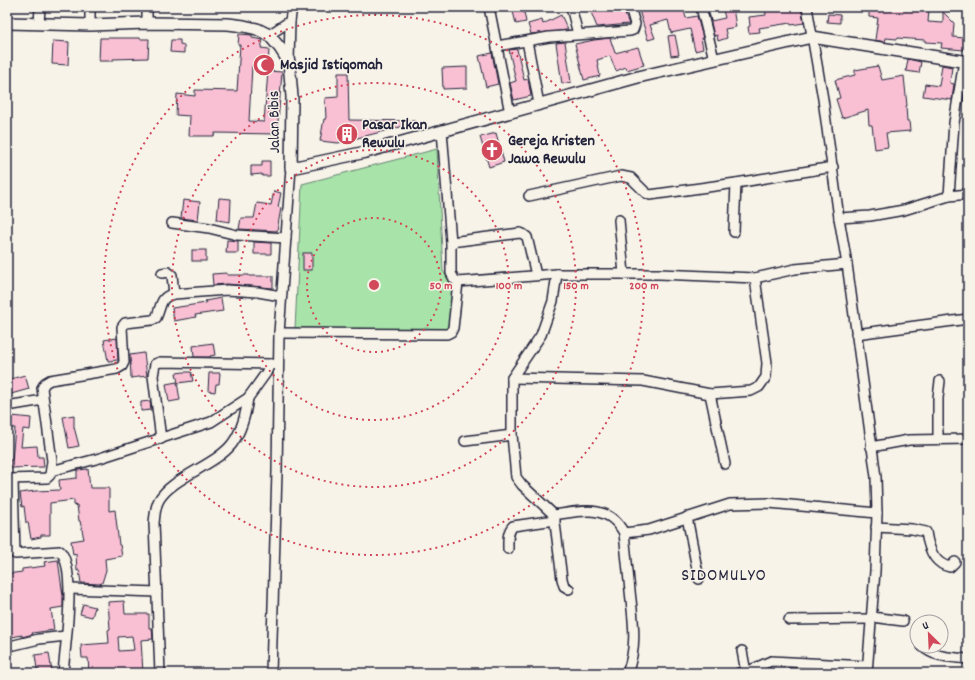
<svg xmlns="http://www.w3.org/2000/svg" width="975" height="680" viewBox="0 0 975 680" font-family="Dekko,sans-serif">
<style>
.green{fill:#a8e3a9;stroke:#658272}
.building{fill:#f9c0d4;stroke:#22223b;fill-rule:evenodd}
.lines{fill:none;stroke-linecap:round;stroke-linejoin:round}
.minor-casing{stroke:#22223b;stroke-width:12}
.major-casing{stroke:#22223b;stroke-width:14}
.minor{stroke:#f7f3e8;stroke-width:9}
.major{stroke:#f7f3e8;stroke-width:11}
.ring{fill:none;stroke:#d1495b;stroke-width:2;stroke-dasharray:2 4}
.labels{text-anchor:middle;dominant-baseline:central;stroke-width:3;stroke-linejoin:round;paint-order:stroke}
.poi-label{font-size:16px;font-weight:bold;fill:#22223b;stroke:#f7f3e8;text-anchor:start}
.street-label{font-size:16px;fill:#22223b;stroke:#f7f3e8}
.quarter-label{font-size:18px;letter-spacing:1px;fill:#22223b;stroke:#f7f3e8}
.centre{fill:#d1495b;stroke:#f7f3e8;stroke-width:2}
.ring-label{font-size:12px;text-anchor:middle;font-weight:bold;fill:#d1495b;stroke:#f7f3e8;stroke-width:3;stroke-linejoin:round;paint-order:stroke}
</style>
<rect width="100%" height="100%" fill="#f7f3e8"/>
<filter id="ink" filterUnits="userSpaceOnUse"><feTurbulence type="fractalNoise" baseFrequency=".025" numOctaves="2"/><feDisplacementMap in="SourceGraphic" scale="8" xChannelSelector="R" yChannelSelector="G"/><feConvolveMatrix kernelMatrix="1 2 1 2 8 2 1 2 1" color-interpolation-filters="sRGB"/></filter>
<g filter="url(#ink)">
<path class="green" d="M437 149 443 271 455 289 454 330 295 329 302 184Z"/>
<g class="building">
<path d="M512 7H523L526 22 516 24Z"/>
<path d="M599 7H622L629 24 597 27 590 10Z"/>
<path d="M638 7H683L686 18 697 16 703 38H701L703 49 695 51 690 29 671 33 668 20 650 25 655 38 648 40Z"/>
<path d="M765 7H801L804 23 791 25 790 23 759 28 760 32 749 33 748 27 750 26 749 17 766 15Z"/>
<path d="M869 7H914V8L929 10 928 22 943 23V12L954 23 953 37 965 38 964 50 941 48 942 43 925 42V40L897 38V39L886 38 885 42 875 40 878 18 869 17Z"/>
<path d="M733 8 736 27 725 29 727 38 718 41 717 35 714 36 709 13 711 21 725 18 723 10Z"/>
<path d="M828 14 840 15V23L827 22Z"/>
<path d="M561 15 568 30 531 34 528 24 542 20 543 24Z"/>
<path d="M239 34 252 35V38L263 40 261 48 269 49 268 67 252 66 249 121 264 122 268 71 282 72 277 134 215 133 214 136H189L190 116 176 115 177 94 195 96V90L237 91 240 45H238Z"/>
<path d="M675 35 679 55 671 56 668 36Z"/>
<path d="M100 38H140V39H149L148 58 113 59V61H99Z"/>
<path d="M610 38 615 53 638 47 644 65 627 70 626 67 616 71 610 56 597 60 600 76 584 80 575 44 594 40Z"/>
<path d="M171 40H180V44L184 45V53L170 52Z"/>
<path d="M53 41 69 42 68 65 52 64Z"/>
<path d="M565 42 571 82 562 84 556 43Z"/>
<path d="M517 49 524 80 528 79 531 96 514 100 510 83 516 81 509 50Z"/>
<path d="M492 53 498 84 486 87 479 56Z"/>
<path d="M908 59 921 62 919 73 906 71Z"/>
<path d="M942 65 952 67 950 83 954 84 952 100 923 96 925 84 939 86Z"/>
<path d="M878 66 882 80 904 76 907 106H906L907 121H909L910 131 886 133 888 147 875 149 872 125H869L868 110 842 118 836 99 840 98 835 80 855 75V70Z"/>
<path d="M467 67V88L443 89 442 68Z"/>
<path d="M338 73H348L349 120 416 121V123L338 143 320 141 324 119H326L325 98 338 97Z"/>
<path d="M496 133 504 162 489 167 480 137Z"/>
<path d="M262 161H270V176H262V174L251 175V166H262Z"/>
<path d="M274 191 281 193 278 207 281 208 277 231 239 229 241 218H254L257 203 271 205Z"/>
<path d="M219 198 231 199 230 222 217 220Z"/>
<path d="M183 200 200 202 198 220 181 218Z"/>
<path d="M227 240 238 241V253H226Z"/>
<path d="M254 242 271 243V254H254Z"/>
<rect x="192" y="250" width="14" height="11"/>
<rect x="303" y="253" width="9" height="17"/>
<path d="M227 273V275H249V276H273V288L227 284 213 285 212 274Z"/>
<path d="M221 298 223 311 195 315 196 317 174 321 172 308 206 303 205 301Z"/>
<path d="M117 338 118 360 108 361 104 340Z"/>
<path d="M213 343 215 355 210 356V357H194L193 346Z"/>
<path d="M144 353 147 376 131 378 130 355Z"/>
<path d="M184 372H191L193 381 178 383 176 373Z"/>
<path d="M209 373H220L219 384H216L215 392 208 391Z"/>
<path d="M25 375 29 389 11 394 7 380Z"/>
<path d="M177 382 180 400 169 402 166 384Z"/>
<path d="M150 401 151 410 141 411V402Z"/>
<path d="M74 415V427L79 446 69 448 63 417Z"/>
<path d="M12 416 31 418 30 430 23 429 21 447 37 446 38 457H43L44 467 10 468V460H12L15 428H11Z"/>
<path d="M88 469 90 488H109V511L115 510 119 545H120L122 556 105 559 106 570 102 583 99 584 81 583 79 570 77 571 76 554 73 555 71 541 84 539 80 521H79L77 505 74 506V500L50 503V535H41V537L31 539 28 522 26 523 24 506 22 507 20 493 35 491 60 490 59 480 77 478V470Z"/>
<path d="M58 560 63 596V607L51 609 54 630 32 633 33 634 22 637V635L7 638V574L22 572V569L45 566 44 562Z"/>
<path d="M124 601 125 614H149V628H152L153 639 141 640 143 673H109V671L89 672 88 658H82L81 645 109 643 108 630 110 629 108 602ZM132 636 134 650 119 651 118 637Z"/>
<path d="M83 604 95 607 92 617 80 614Z"/>
<path d="M49 653 52 673H40L39 669H37L35 655Z"/>
</g>
<g class="lines">
<g class="minor-casing">
<g id="minor">
<path d="M489 7 510 113"/>
<path d="M571 7 578 34"/>
<path d="M701 7 714 59"/>
<path d="M807 7 823 99 839 218 847 264 876 477 877 513 875 571 867 673"/>
<path d="M147 23V7"/>
<path d="M39 24 40 7"/>
<path d="M90 25V7"/>
<path d="M269 35 290 21 292 7"/>
<path d="M527 41 539 104"/>
<path d="M497 46 549 37 630 31 633 30 635 24 630 7"/>
<path d="M289 62 290 21"/>
<path d="M442 131 451 242V273L454 279 458 282"/>
<path d="M529 196 621 176 631 178 646 193 650 195 736 183 833 167"/>
<path d="M949 196 954 123 964 61"/>
<path d="M839 218 870 216 904 210 949 196 968 194"/>
<path d="M619 220 624 274"/>
<path d="M172 223 209 228 237 235 286 238"/>
<path d="M734 232 736 183"/>
<path d="M451 242 520 233 523 234 527 237 536 275"/>
<path d="M162 273 168 272 172 275 174 294"/>
<path d="M557 274 553 301 541 335 512 378V435L516 477 522 485 554 515C582 511 608 503 624 533L649 530 730 504 769 503 877 513"/>
<path d="M458 282 557 274H659L755 278 795 269 847 264"/>
<path d="M279 333 447 334 451 332 453 328 458 282"/>
<path d="M856 334 968 319"/>
<path d="M512 378 643 381 710 394 751 391 759 387 766 377 767 363 755 278"/>
<path d="M710 394 725 464"/>
<path d="M7 406 43 400"/>
<path d="M161 439 153 376 155 364 160 362 270 364"/>
<path d="M938 439V398L940 381"/>
<path d="M465 441 512 435"/>
<path d="M871 447 909 440 968 439"/>
<path d="M51 471 100 458 211 422 248 398 266 373 270 364 278 365"/>
<path d="M7 479 47 478 50 475 52 461 42 388 45 383 50 380 117 369 122 366 124 362 122 327 125 323 152 320 156 318C162 306 159 297 174 294L227 290 258 292 281 296"/>
<path d="M13 480 15 554 60 551C77 568 65 648 63 673"/>
<path d="M554 515 562 579 564 586 569 589"/>
<path d="M687 517 699 579"/>
<path d="M876 527 912 529 926 532C928 546 933 564 950 567L955 562"/>
<path d="M624 533C626 553 628 572 630 591 633 619 638 646 627 673"/>
<path d="M508 549C508 541 507 532 513 526L555 520"/>
<path d="M70 589 157 592"/>
<path d="M872 617 903 621"/>
<path d="M789 620 871 619"/>
<path d="M14 645 39 639 66 636"/>
<path d="M922 646C935 658 951 657 968 659"/>
<path d="M742 651 746 672"/>
<path d="M160 673 154 523C155 515 155 507 159 500 171 478 216 465 232 444 241 432 246 413 248 398"/>
<path d="M271 673 277 472 279 333 291 168"/>
<path d="M739 673 746 672 771 661 867 666"/>
</g>
</g>
<g class="major-casing">
<path id="major" d="M7 23 90 25 147 23 228 24 244 26 257 29 269 35 280 48 289 62 292 97 291 168 366 152 638 77 812 37 968 62"/>
</g>
<use href="#minor" class="minor"/>
<use href="#major" class="major"/>
</g>
</g>
<g class="ring">
<circle cx="374" cy="285" r="67"/>
<circle cx="374" cy="285" r="135"/>
<circle cx="374" cy="285" r="202"/>
<circle cx="374" cy="285" r="270"/>
</g>
<defs>
<g id="mosque-disc" transform="scale(1.15)"><circle r="9.5" fill="#d1495b" stroke="#f7f3e8"/><path d="M3.5-4.9A6 6 0 1 0 3.5 4.9A5 5 0 1 1 3.5-4.9Z" fill="#fff"/></g>
<g id="building-disc" transform="scale(1.15)"><circle r="9.5" fill="#d1495b" stroke="#f7f3e8"/><path d="M-4-6H4V6H1V3H-1V6H-4ZM-2.5-4.3h1.7v1.8h-1.7ZM.8-4.3h1.7v1.8H.8ZM-2.5-1h1.7V.8h-1.7ZM.8-1h1.7V.8H.8Z" fill="#fff"/></g>
<g id="church-disc" transform="scale(1.15)"><circle r="9.5" fill="#d1495b" stroke="#f7f3e8"/><path d="M-1.2-6h2.4v3.5h3.3v2.4h-3.3V6h-2.4V-.1h-3.3v-2.4h3.3Z" fill="#fff"/></g>
</defs>
<g fill-rule="evenodd">
<use href="#mosque-disc" x="264" y="65"/>
<use href="#building-disc" x="347" y="134"/>
<use href="#church-disc" x="492" y="150"/>
</g>
<g class="labels">
<g class="poi-label">
<text x="280" y="65">Masjid Istiqomah</text>
<text x="362" y="125">Pasar Ikan<tspan x="362" dy="18">Rewulu</tspan></text>
<text x="508" y="141">Gereja Kristen<tspan x="508" dy="18">Jawa Rewulu</tspan></text>
</g>
<g class="street-label">
<text transform="translate(275 122) rotate(-91)">Jalan Bibis</text>
</g>
<g class="quarter-label">
<text x="724" y="576">SIDOMULYO</text>
</g>
</g>
<circle cx="374" cy="285" r="6" class="centre"/>
<g class="ring-label">
<text x="441" y="289">50 m</text>
<text x="509" y="289">100 m</text>
<text x="576" y="289">150 m</text>
<text x="644" y="289">200 m</text>
</g>
<rect width="975" height="680" fill="none" stroke="#f7f3e8" stroke-width="24"/>
<rect x="12" y="12" width="951" height="656" fill="none" stroke="#22223b" stroke-width="1.5" filter="url(#ink)"/>
<g transform="translate(929 634) rotate(336)"><circle r="19" fill="#f7f3e8" stroke="#a29fa3"/>
<path d="M0-3L7 15L0 10L-7 15Z" fill="#d1495b"/>
<text y="-6" font-size="11" font-weight="bold" text-anchor="middle" fill="#22223b">U</text>
</g>
</svg>
